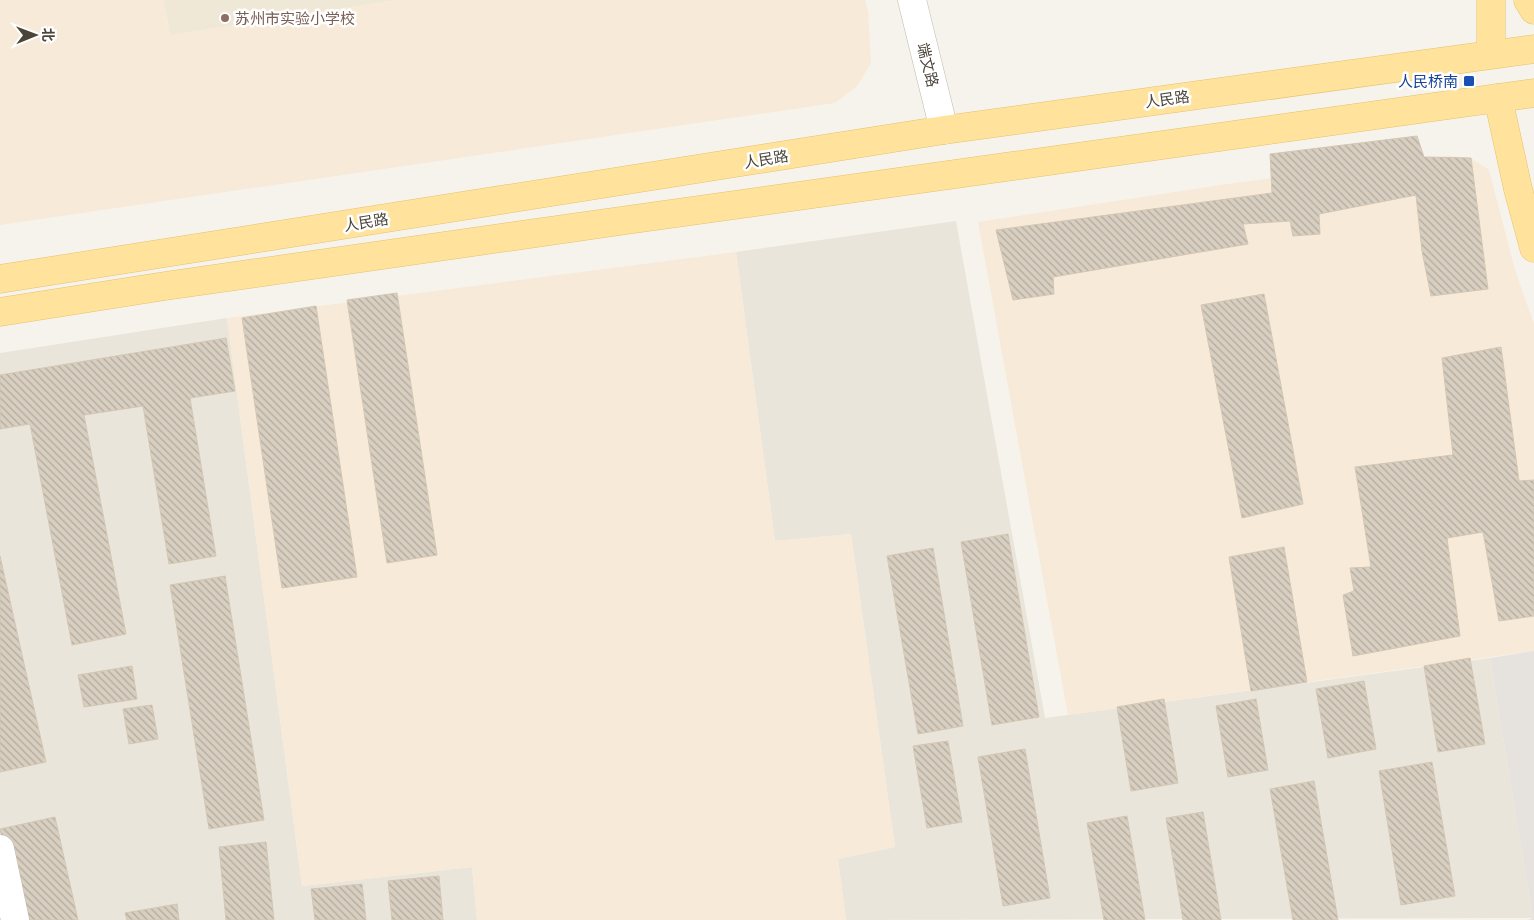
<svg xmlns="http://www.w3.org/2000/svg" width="1534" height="920" viewBox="0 0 1534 920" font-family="Helvetica,'Noto Sans SC',sans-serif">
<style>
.residential{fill:#eae5da}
.commercial{fill:#f7ead8}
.industrial{fill:#e6e2dd}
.education{fill:#efe8d6}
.building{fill:url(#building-back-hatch);stroke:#d3c7b4}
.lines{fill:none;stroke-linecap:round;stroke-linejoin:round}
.minor-casing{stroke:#c2bbae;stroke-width:29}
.major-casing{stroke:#e6c16a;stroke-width:29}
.minor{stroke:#fff;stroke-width:28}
.major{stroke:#ffe39c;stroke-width:28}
.education-dot{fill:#8d6e63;stroke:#fff;stroke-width:2}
.transit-dot{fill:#1a4fb4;stroke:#fff;stroke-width:2}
.labels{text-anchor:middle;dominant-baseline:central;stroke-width:5;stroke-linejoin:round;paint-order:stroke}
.education-label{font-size:15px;fill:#785e54;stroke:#fff;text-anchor:start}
.street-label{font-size:15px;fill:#4b4439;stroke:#fff}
.transit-label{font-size:15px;fill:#164399;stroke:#fff;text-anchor:end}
</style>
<defs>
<pattern id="building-back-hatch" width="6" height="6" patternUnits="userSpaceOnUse" patternTransform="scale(1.25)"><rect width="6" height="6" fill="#d8cfc1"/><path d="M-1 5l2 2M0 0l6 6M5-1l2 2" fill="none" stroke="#b1aa9e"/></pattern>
</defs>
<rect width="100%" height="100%" fill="#f6f3ec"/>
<g class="residential">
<path d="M956 221 1045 718 1490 658 1533 918 846 920 838 859 895 847 851 534 775 541 736 252Z"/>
<path d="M227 318 302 886 472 867 477 920H20L0 827V353Z"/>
</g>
<g class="commercial">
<path d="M0 0H164L170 35 396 0H865L868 11 871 63 857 86 835 103 0 225Z"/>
<path d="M1452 156 1471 158 1489 170 1515 270 1534 324V651L1068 715 978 222 1214 186 1424 157Z"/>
<path d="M736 252 775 541 851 534 895 847 838 859 846 920H477L472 867 302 886 227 318Z"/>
</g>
<path class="industrial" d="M1534 651V920H1528L1533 918 1490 658Z"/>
<path class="education" d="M164 0H396L170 35Z"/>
<g class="building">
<path d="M1417 136 1424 157 1471 158 1488 289 1431 296 1422 251 1416 195 1319 214 1320 234 1293 236 1290 221 1243 224 1248 244 1053 277 1054 294 1013 300 996 230 1272 193 1270 154Z"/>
<path d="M397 293 437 555 387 563 347 300Z"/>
<path d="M1264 294 1303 504 1242 518 1201 305Z"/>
<path d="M316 306 357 577 282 588 242 318Z"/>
<path d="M226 338 235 391 190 398 216 556 169 564 143 406 84 415 126 634 72 645 30 424 0 429V375Z"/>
<path d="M1501 347 1519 481 1534 480V616L1499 621 1483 532 1447 538 1460 636 1353 656 1343 595 1354 591 1350 568 1371 567 1355 467 1453 455 1442 358Z"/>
<path d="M1008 534 1039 717 992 725 961 542Z"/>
<path d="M1284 547 1307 682 1251 691 1229 557Z"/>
<path d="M933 548 963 726 918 734 887 556Z"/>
<path d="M0 556 46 762 0 772Z"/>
<path d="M225 576 264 820 209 829 170 585Z"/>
<path d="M1470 658 1485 744 1438 752 1424 666Z"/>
<path d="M132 666 137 699 84 707 78 675Z"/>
<path d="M1364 681 1376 749 1328 758 1316 689Z"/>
<path d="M1164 699 1178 783 1131 791 1117 707Z"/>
<path d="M1256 699 1268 770 1228 777 1216 706Z"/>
<path d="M152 705 158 739 129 744 123 709Z"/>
<path d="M948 741 962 822 927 828 913 746Z"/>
<path d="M1025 749 1050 898 1003 906 978 757Z"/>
<path d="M1432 762 1455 896 1401 905 1379 771Z"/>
<path d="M1314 781 1338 920H1293L1270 789Z"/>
<path d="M1203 812 1221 920H1183L1166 818Z"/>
<path d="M1127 816 1145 920H1104L1087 823Z"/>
<path d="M55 817 78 920H19L0 829Z"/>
<path d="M266 842 274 920H226L219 847Z"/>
<path d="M439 876 443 920H392L388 881Z"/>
<path d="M362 884 366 920H315L311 889Z"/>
<path d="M177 904 179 920H127L125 913Z"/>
</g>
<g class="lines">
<g class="minor-casing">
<g id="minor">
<path d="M912 0 944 130"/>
<path d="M0 849 15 920"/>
</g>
</g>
<g class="major-casing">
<g id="major">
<path d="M1491 0V54"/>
<path d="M1528 0 1534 10"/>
<path d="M1498 98 1518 189 1534 248"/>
<path d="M0 279 944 130 1534 49"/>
<path d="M0 312 165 286 627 220 1534 93"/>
</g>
</g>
<use href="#minor" class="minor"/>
<use href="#major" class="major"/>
</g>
<circle class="education-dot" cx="225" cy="18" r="5"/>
<rect class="transit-dot" x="1463" y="75" width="12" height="12" rx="2.5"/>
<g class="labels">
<g class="education-label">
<text x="235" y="18">苏州市实验小学校</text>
</g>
<g class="street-label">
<text transform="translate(928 65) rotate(76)">端文路</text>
<text transform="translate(1167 99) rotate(-8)">人民路</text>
<text transform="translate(766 159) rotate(-9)">人民路</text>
<text transform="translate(366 222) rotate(-9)">人民路</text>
</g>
<g class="transit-label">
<text x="1458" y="81">人民桥南</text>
</g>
</g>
<g transform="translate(35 35) rotate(89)" stroke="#ffffff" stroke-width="4" paint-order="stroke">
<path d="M0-4L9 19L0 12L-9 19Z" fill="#4b4439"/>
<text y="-8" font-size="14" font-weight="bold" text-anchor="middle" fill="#4b4439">北</text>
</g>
</svg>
